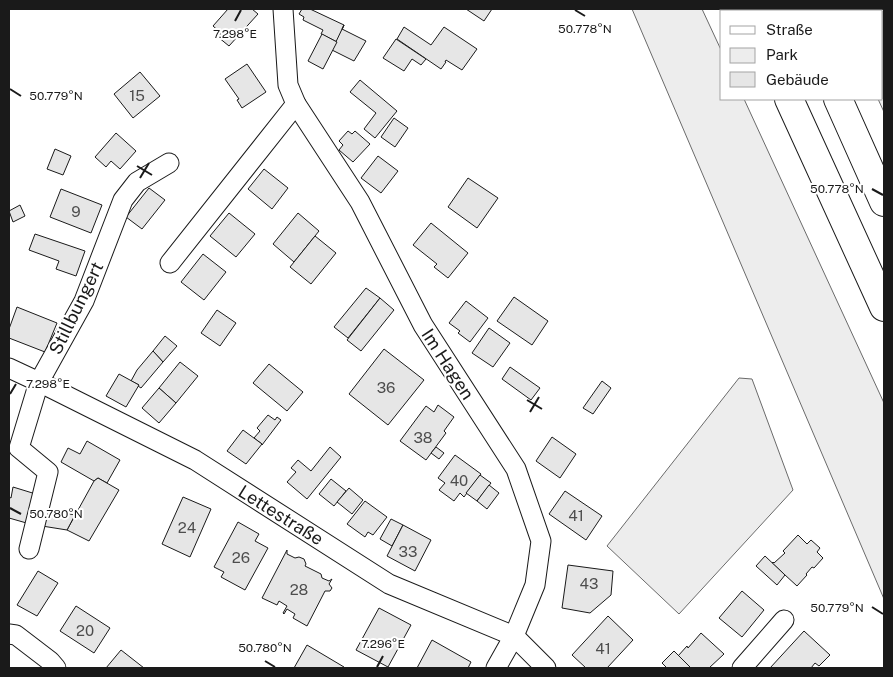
<svg xmlns="http://www.w3.org/2000/svg" width="893" height="677" viewBox="0 0 893 677" font-family="'Public Sans',sans-serif">
<style>
.green{fill:#ededed;stroke:#6a6a6a}
.building{fill:#e6e6e6;stroke:#1a1a1a}
.lines{fill:none;stroke-linecap:round;stroke-linejoin:round}
.street-casing{stroke:#1a1a1a;stroke-width:21}
.highway-casing{stroke:#1a1a1a;stroke-width:30}
.street{stroke:#fff;stroke-width:19}
.highway{stroke:#fff;stroke-width:28}
.ticks{fill:none;stroke:#1a1a1a;stroke-width:2}
.labels{text-anchor:middle;dominant-baseline:central;stroke-width:4;stroke-linejoin:round;paint-order:stroke}
.number-label{font-size:15px;fill:#4d4d4d}
.street-label{font-size:18px;fill:#1a1a1a;stroke:#fff}
.ticks-label{font-size:12px;text-anchor:middle;fill:#1a1a1a;stroke:#fff;stroke-width:4;stroke-linejoin:round;paint-order:stroke}
</style>
<rect width="100%" height="100%" fill="#fff"/>
<g class="green">
<path d="M632 9H702L722 52V99H744L884 403V599Z"/>
<path d="M839 9H884V112L878 99H882V11H840Z"/>
<path d="M739 378 752 379 793 490 679 614 607 546Z"/>
</g>
<g class="building">
<path d="M228 9H252L258 14 229 46 218 37 221 33 213 26Z"/>
<path d="M302 9H310L344 25 337 42 321 34 323 30 303 20 304 17 299 14Z"/>
<path d="M466 9H492L484 21Z"/>
<path d="M344 25 342 29 366 41 354 61 332 50Z"/>
<path d="M404 27 431 45 444 27 477 49 462 70 446 60 445 62H446L441 69 397 39Z"/>
<path d="M322 34 337 42 323 69 308 61Z"/>
<path d="M396 39 426 59 421 65 412 59 404 71 383 58Z"/>
<path d="M247 64 266 92 242 108 237 100 239 99 225 79Z"/>
<path d="M140 72 160 96 133 118 114 94Z"/>
<path d="M360 80 397 111 375 138 364 129 376 113 350 92Z"/>
<path d="M394 118 408 128 395 147 381 137Z"/>
<path d="M348 131 352 134 355 131 370 144 353 162 339 150 343 145 339 141Z"/>
<path d="M116 133 136 151 120 169 111 161 106 167 95 157Z"/>
<path d="M55 149 71 156 63 175 47 169Z"/>
<path d="M378 156 398 171 381 193 361 178Z"/>
<path d="M264 169 288 188 272 209 248 189Z"/>
<path d="M468 178 498 198 477 228 448 207Z"/>
<path d="M149 188 165 200 142 229 126 217Z"/>
<path d="M61 189 102 205 91 233 50 217Z"/>
<path d="M20 205 25 216 13 222 9 211Z"/>
<path d="M229 213 255 234 236 257 210 236Z"/>
<path d="M298 213 319 231 294 262 273 244Z"/>
<path d="M431 223 468 253 448 278 434 267 437 264 413 245Z"/>
<path d="M35 234 85 251 76 276 56 269 59 261 29 250Z"/>
<path d="M315 236 336 253 311 284 290 267Z"/>
<path d="M203 254 226 272 204 300 181 282Z"/>
<path d="M366 288 380 298 348 338 334 327Z"/>
<path d="M514 297 548 321 532 345 497 321Z"/>
<path d="M380 298 394 310 361 351 347 340Z"/>
<path d="M466 301 488 318 470 342 458 333 460 331 449 323Z"/>
<path d="M17 307 57 323 45 352 9 338V329Z"/>
<path d="M217 310 236 323 220 346 201 333Z"/>
<path d="M489 328 510 343 493 367 472 353Z"/>
<path d="M165 336 177 346 163 362 153 351Z"/>
<path d="M384 349 424 380 388 425 349 394Z"/>
<path d="M153 351 163 362 141 388 138 386 139 385 131 381 137 370Z"/>
<path d="M180 362 198 376 176 403 159 388Z"/>
<path d="M269 364 303 392 287 411 253 383Z"/>
<path d="M510 367 540 388 531 400 502 379Z"/>
<path d="M119 374 139 385 126 407 106 396Z"/>
<path d="M602 381 611 388 593 414 583 408Z"/>
<path d="M159 388 176 403 159 423 142 408Z"/>
<path d="M438 405 454 417 444 431 446 433 426 460 400 441 426 406 434 412Z"/>
<path d="M268 415 275 420 277 417 281 420 262 445V444L254 438 260 431 257 428Z"/>
<path d="M243 430 262 444 246 464 227 451Z"/>
<path d="M552 437 576 454 560 478 536 461Z"/>
<path d="M87 441 120 460 107 483 98 478 94 481 61 462 68 448 80 454Z"/>
<path d="M330 447 341 457 307 499 287 482 296 472 291 468 298 460 311 471Z"/>
<path d="M436 447 444 453 439 459 431 453Z"/>
<path d="M455 455 481 474 464 497 460 493 454 501 439 490 445 483 438 478Z"/>
<path d="M480 475 491 483 477 501 466 493Z"/>
<path d="M98 478 119 490 89 541 67 530 94 481Z"/>
<path d="M331 479 346 491 334 506 319 494Z"/>
<path d="M489 485 499 493 487 509 477 501Z"/>
<path d="M13 487 39 495 30 524 9 518V497L11 498Z"/>
<path d="M349 488 363 500 352 514 337 502Z"/>
<path d="M565 491 602 516 586 540 549 514Z"/>
<path d="M183 497 211 509 190 557 162 544Z"/>
<path d="M365 501 387 517 373 535 368 532 365 537 347 524Z"/>
<path d="M44 509 75 515 67 530 42 526Z"/>
<path d="M391 519 403 525 392 546 380 539Z"/>
<path d="M238 522 259 534 255 541 268 548 245 590 221 577 224 572 214 567Z"/>
<path d="M403 525 431 540 415 571 387 556Z"/>
<path d="M798 535 807 544 811 540 820 548 817 552 823 558 814 568 812 567 806 574 807 575 797 586 772 563 773 562 774 563 785 553 783 551Z"/>
<path d="M287 550V554L295 558 299 557 304 559 306 564 305 566 321 574 322 578 329 581 332 579 329 584 332 588 330 591H325L307 626 293 618 295 614 287 609 284 614 283 613 287 606 279 601 277 605 262 598Z"/>
<path d="M765 556 785 575 777 585 756 566Z"/>
<path d="M568 565 613 571 611 595 590 613 562 608Z"/>
<path d="M38 571 58 583 37 616 17 605Z"/>
<path d="M742 591 764 610 742 637 719 618Z"/>
<path d="M76 606 110 628 94 653 60 631Z"/>
<path d="M379 608 411 625 388 667 356 650Z"/>
<path d="M608 616 633 640 607 668H586L572 655Z"/>
<path d="M804 631 830 655 819 666 815 663 811 668H770Z"/>
<path d="M701 633 724 654 709 668H691L678 656 687 646 688 648Z"/>
<path d="M432 640 471 662 468 668H417Z"/>
<path d="M307 645 344 667 343 668H294Z"/>
<path d="M121 650 144 668H106Z"/>
<path d="M674 651 690 667 688 668H667L662 663Z"/>
</g>
<g class="lines">
<g class="street-casing">
<g id="street">
<path d="M283 9 288 85 296 104 360 202 423 325 516 469 541 541 535 585 514 636 496 668"/>
<path d="M170 263 296 104"/>
<path d="M9 368 39 382 195 460 389 584 514 636 546 668"/>
<path d="M29 549 48 472 19 448 39 382 84 301 123 200 137 182 169 163"/>
<path d="M9 634 16 635 50 661 56 668"/>
<path d="M742 668 784 620"/>
</g>
</g>
<g class="highway-casing">
<g id="highway">
<path d="M748 9 749 11"/>
<path d="M797 9 798 11"/>
<path d="M789 99 884 307"/>
<path d="M838 99 884 202"/>
</g>
</g>
<use href="#street" class="street"/>
<use href="#highway" class="highway"/>
</g>
<path class="ticks" d="M575 10 585 16M235 21 241 10M10 89 21 96M137 166 152 175M140 178 149 163M872 189 883 195M10 394 16 384M527 400 542 409M530 412 539 397M10 508 21 514M872 607 883 614M265 661 275 667M377 667 383 656"/>
<g class="labels">
<g class="number-label">
<text x="137" y="95">15</text>
<text x="76" y="211">9</text>
<text x="386" y="387">36</text>
<text x="423" y="437">38</text>
<text x="459" y="480">40</text>
<text x="576" y="515">41</text>
<text x="187" y="527">24</text>
<text x="408" y="551">33</text>
<text x="241" y="557">26</text>
<text x="589" y="583">43</text>
<text x="299" y="589">28</text>
<text x="85" y="630">20</text>
<text x="603" y="648">41</text>
</g>
<g class="street-label">
<text transform="translate(76 308) rotate(-64)">Stillbungert</text>
<text transform="translate(448 364) rotate(57)">Im Hagen</text>
<text transform="translate(281 515) rotate(32)">Lettestraße</text>
</g>
</g>
<g class="ticks-label">
<text x="585" y="33">50.778°N</text>
<text x="235" y="38">7.298°E</text>
<text x="56" y="100">50.779°N</text>
<text x="837" y="193">50.778°N</text>
<text x="48" y="388">7.298°E</text>
<text x="56" y="518">50.780°N</text>
<text x="837" y="612">50.779°N</text>
<text x="383" y="648">7.296°E</text>
<text x="265" y="652">50.780°N</text>
</g>
<rect width="893" height="677" fill="none" stroke="#1a1a1a" stroke-width="20"/>
<rect x="720" y="10" width="162" height="90" fill="#ffffff" stroke="#a3a3a3"/>
<rect x="730" y="26" width="25" height="8" fill="#ffffff" stroke="#a3a3a3"/>
<text x="766" y="35" font-size="15" fill="#1a1a1a">Straße</text>
<rect x="730" y="48" width="25" height="15" fill="#ededed" stroke="#a3a3a3"/>
<text x="766" y="60" font-size="15" fill="#1a1a1a">Park</text>
<rect x="730" y="72" width="25" height="15" fill="#e6e6e6" stroke="#a3a3a3"/>
<text x="766" y="85" font-size="15" fill="#1a1a1a">Gebäude</text>
</svg>
